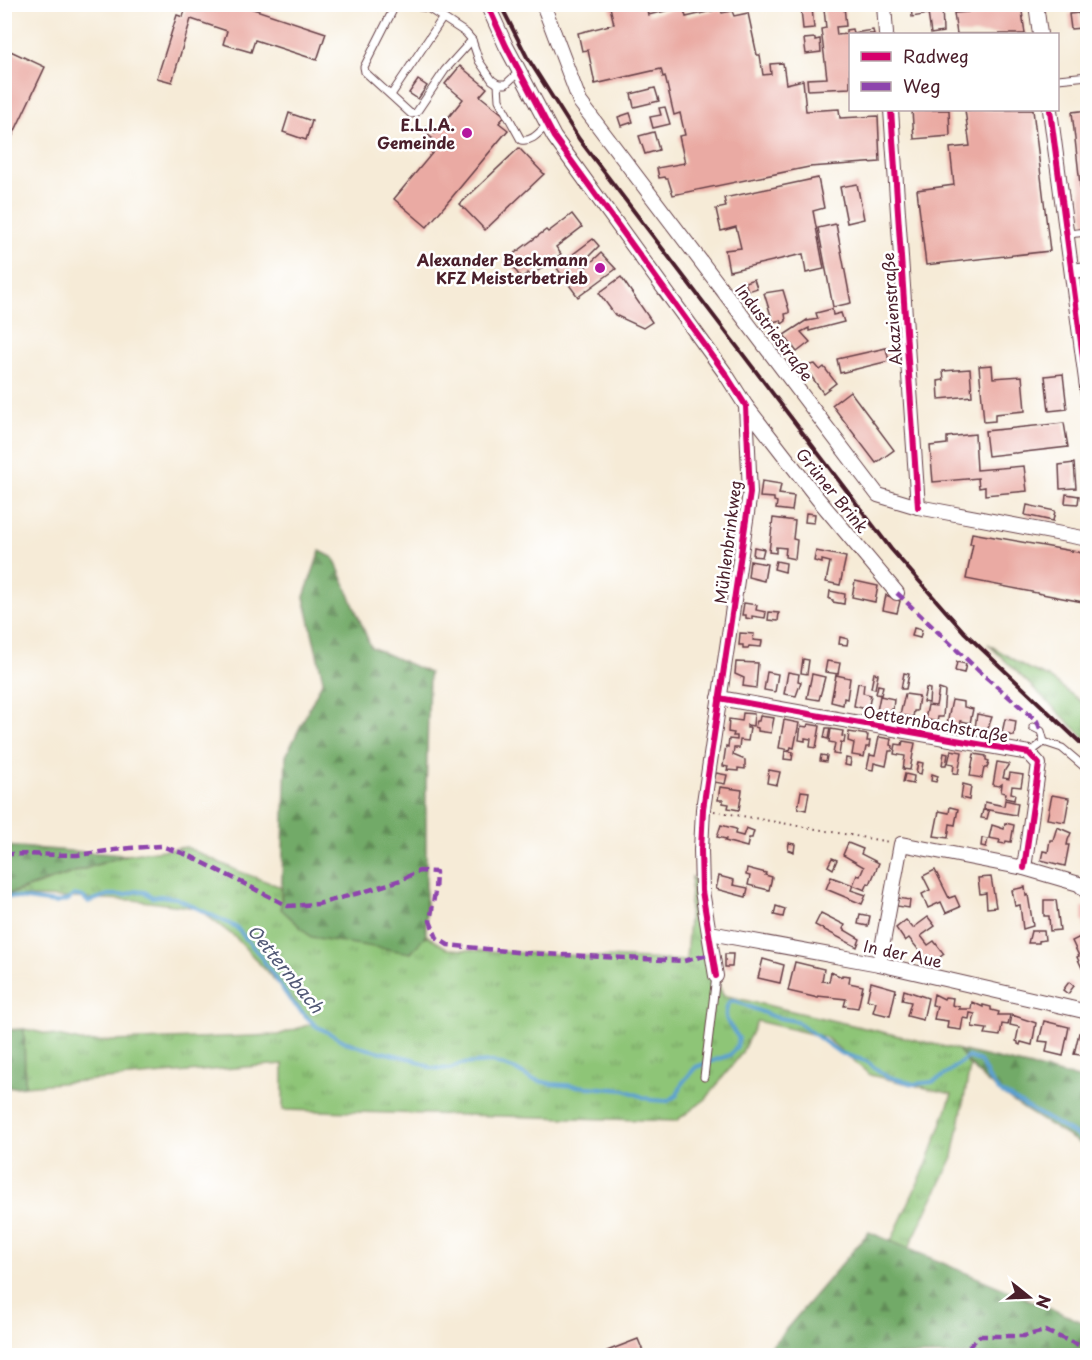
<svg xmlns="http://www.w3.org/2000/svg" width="1092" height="1360" viewBox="0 0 1092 1360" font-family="'Playpen Sans',sans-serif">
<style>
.grass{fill:url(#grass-tufts);stroke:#6c7251;stroke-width:1.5}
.forest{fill:url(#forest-firs);stroke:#5e644a;stroke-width:1.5}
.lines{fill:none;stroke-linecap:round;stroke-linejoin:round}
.stream{stroke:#5ca0d1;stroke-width:4}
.building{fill:#eaaaa3}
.lane-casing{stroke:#643e45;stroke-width:9}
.street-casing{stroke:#643e45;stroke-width:16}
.path{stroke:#643e45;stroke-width:2;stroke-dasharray:1.5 4.5;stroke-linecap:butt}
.lane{stroke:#fff;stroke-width:7}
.street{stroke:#fff;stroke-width:14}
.rail{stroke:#4a1f2b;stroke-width:4}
.quiet{stroke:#8e44ad;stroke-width:4.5;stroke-dasharray:9 4.5;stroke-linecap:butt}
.cycleway-casing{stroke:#fff;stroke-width:10}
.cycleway{stroke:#d6006c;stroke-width:6}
.poi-dot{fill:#b5179e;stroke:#fff;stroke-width:2}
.labels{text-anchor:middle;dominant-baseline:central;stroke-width:5;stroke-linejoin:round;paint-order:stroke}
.poi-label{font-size:16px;font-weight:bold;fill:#4a1f2b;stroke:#fff;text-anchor:end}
.street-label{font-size:16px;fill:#4a1f2b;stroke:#fff}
.water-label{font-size:18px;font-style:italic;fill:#525976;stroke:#fff}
</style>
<defs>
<pattern id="grass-tufts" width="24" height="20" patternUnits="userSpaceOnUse" patternTransform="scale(1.5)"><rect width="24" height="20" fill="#8ec577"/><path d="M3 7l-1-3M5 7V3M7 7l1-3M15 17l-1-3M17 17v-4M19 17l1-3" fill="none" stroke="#769f62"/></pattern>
<pattern id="forest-firs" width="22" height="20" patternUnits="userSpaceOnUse" patternTransform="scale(1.5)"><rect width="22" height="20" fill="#72aa68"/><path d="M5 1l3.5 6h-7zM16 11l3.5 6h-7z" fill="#608a56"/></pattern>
</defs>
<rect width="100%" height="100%" fill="#fff"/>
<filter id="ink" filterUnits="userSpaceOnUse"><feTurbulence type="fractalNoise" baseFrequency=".0167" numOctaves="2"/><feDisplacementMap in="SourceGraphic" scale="12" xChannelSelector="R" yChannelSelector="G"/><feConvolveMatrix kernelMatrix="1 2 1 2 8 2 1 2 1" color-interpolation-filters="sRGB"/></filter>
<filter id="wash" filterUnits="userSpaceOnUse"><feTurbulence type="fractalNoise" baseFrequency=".008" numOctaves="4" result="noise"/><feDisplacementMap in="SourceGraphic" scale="24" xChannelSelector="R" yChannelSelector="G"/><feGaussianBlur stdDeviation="1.35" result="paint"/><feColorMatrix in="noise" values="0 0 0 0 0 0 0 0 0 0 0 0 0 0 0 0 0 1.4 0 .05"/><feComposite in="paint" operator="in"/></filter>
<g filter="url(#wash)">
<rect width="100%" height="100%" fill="#f6ebd7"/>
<g class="grass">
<path d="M988 644 1027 668 1048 677 1087 706V740Z"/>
<path d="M186 847 238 871 281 887V909L411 953 426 935 448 949 686 961 692 877 700 885 706 956 723 995 959 1050 970 1067 953 1157 908 1249 891 1241 928 1161 952 1094 870 1075 825 1037 757 1021 741 1054 706 1099 676 1121 283 1110V1064L25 1086 24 1029 85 1042 278 1035 314 1023 236 938 197 908 133 900 5 896 126 855Z"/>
</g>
<g class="forest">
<path d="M320 551 334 558 371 647 429 673 426 792V935L411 953 311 937 281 909 286 756 323 680 304 597Z"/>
<path d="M5 846 126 855 5 895Z"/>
<path d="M24 1029 25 1086 5 1088V1030Z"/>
<path d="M959 1050 1087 1080V1148C1045 1121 987 1093 959 1050Z"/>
<path d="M869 1232 1087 1324V1355H764Z"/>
</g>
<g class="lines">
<path class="stream" d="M4 896 56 903 68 900 74 895 83 897 88 902 108 895H124L137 891 145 892 152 897 160 896 176 898 236 927 259 954 290 1000 316 1026 346 1042 368 1049 413 1059 431 1068 450 1069 461 1064 492 1062 516 1070 531 1079 552 1084 625 1090 651 1100 668 1101 677 1095 683 1082 696 1067 730 1055 737 1046 739 1038C729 1025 721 1018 729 1002L735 1001 774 1017 796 1021 840 1053 866 1061 886 1076 914 1084 932 1082 942 1077 968 1057 980 1061 989 1079 999 1091 1088 1142"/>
</g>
<g id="blocks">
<g class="building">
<path d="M187 4H238L326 33 317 60 255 40 251 52 223 44 227 31 191 19 172 82 157 78 177 15 183 17Z"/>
<path d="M620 4H646L648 15 683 7 686 17 720 9 722 13 732 11 734 16 748 13 757 55H760L763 75 771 74 770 64 783 63 786 84 803 80 806 111 839 109 840 118 878 116 880 162 809 167 673 195 668 179H666L665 177 659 178 657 168 685 163 679 136 685 135 680 113 674 115 665 76 663 77 661 69 595 84 588 50 582 51 578 33 614 24 610 7Z"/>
<path d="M922 4H942L943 32 931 34 928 13 926 14V6L922 7Z"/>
<path d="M968 4H1021L1025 34H957L954 13 968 12Z"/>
<path d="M1059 4H1073V7L1060 9Z"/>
<path d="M917 5V8L923 7 924 15 912 17 911 6Z"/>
<path d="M844 6 846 26 836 27 837 35 846 34V30L852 29 853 33 873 30 874 34H850V88L808 90 807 79 827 78 821 29 826 28 824 9Z"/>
<path d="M812 8 814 28 803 29 801 9Z"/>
<path d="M1079 13 1081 28 1071 29 1069 14Z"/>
<path d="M815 38V40L820 39 821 52 806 54 804 39Z"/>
<path d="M4 48 45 67 4 154Z"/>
<path d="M460 66 487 88 480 96 505 116 499 123 508 130 427 227 394 199 434 151 426 145 432 138 423 131 427 127 435 134 463 99 445 84Z"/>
<path d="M418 80 427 86 418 99 409 93Z"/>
<path d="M655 88 659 101 634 107 631 94Z"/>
<path d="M665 107 670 124 653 128 650 117 661 115 659 108Z"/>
<path d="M912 110H949L950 136 914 139Z"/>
<path d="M965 110H1033L1050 251 926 265 917 190 954 185 950 148 970 146Z"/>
<path d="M1088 110V229H1085L1072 112Z"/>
<path d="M289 113 312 121 306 140 283 132Z"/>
<path d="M630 113 633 122 621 126 618 117Z"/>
<path d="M654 132 659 150 645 154 639 136Z"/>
<path d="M519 148 544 174 485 230 460 204Z"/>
<path d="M818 178 824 208 813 211 824 269 806 273 803 254 729 271 725 250 741 248 736 227 721 231 716 209 726 207 724 198Z"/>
<path d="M857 184 864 219 847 223 840 187Z"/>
<path d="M572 214 582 227 556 247 561 254 531 276 528 273 521 278 507 259 546 230 548 232Z"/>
<path d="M836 224 851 303 833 307 818 228Z"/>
<path d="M593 239 599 246 581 264 585 268 601 253 616 269 578 297 556 267Z"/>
<path d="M621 277 652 322 643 328 615 315 599 293Z"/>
<path d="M754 279 757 288 748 291 745 282Z"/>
<path d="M783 290 789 310V313L785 314 786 321 782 324 781 320 773 322 764 293Z"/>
<path d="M832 309 833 315 841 313 844 322 809 331V328L801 332 810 342 797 352 784 335 807 320V321L818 319 816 313Z"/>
<path d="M886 348 889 361 840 373 837 359Z"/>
<path d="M815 364 820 370 824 367 836 383 823 393 804 366Z"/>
<path d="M992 365 993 378 1022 376 1025 411 995 414V421L984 422 979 366Z"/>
<path d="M970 369 972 396 939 399 938 381 944 380 943 371Z"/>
<path d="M1063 374 1067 409 1049 411 1045 376Z"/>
<path d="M850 391 894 450 876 463 832 405Z"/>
<path d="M1064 423 1068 447 988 456 985 431Z"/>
<path d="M975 434 977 470 1024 466 1027 491 985 495V487L979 488 978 478 933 482 930 446 947 444V437Z"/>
<path d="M1074 463 1076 488 1060 489 1059 465Z"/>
<path d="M762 481 781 484 779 494 794 496 792 511 776 509 777 502 774 501V498L760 497Z"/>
<path d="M1066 494 1079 496 1078 504 1065 503Z"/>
<path d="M1027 505 1055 511 1053 521 1025 515Z"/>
<path d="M806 513 815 514 814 523 805 522Z"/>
<path d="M773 518 795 521 793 539 797 540 795 559 785 557 786 548 776 547V553L769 552Z"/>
<path d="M972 533 1088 554V603L966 579 973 544H970Z"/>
<path d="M754 547 764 549 762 557 753 556Z"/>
<path d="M816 551 846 557 840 585 826 582 830 562 822 560V563L814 561Z"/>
<path d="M750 561 767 564 764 581 748 577Z"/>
<path d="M776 561 786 563 785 572 774 569Z"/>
<path d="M855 581 878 586 875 602 852 597Z"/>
<path d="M830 591 845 594 844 604 833 602V600L829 599Z"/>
<path d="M886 595 900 601 897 613 883 610Z"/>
<path d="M744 603 757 605 756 610 766 612 765 618 752 616V619L746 618V615H742Z"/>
<path d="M769 612 779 613 778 621 768 620Z"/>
<path d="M914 628 922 630 920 638 912 636Z"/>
<path d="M740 633 754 634 753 640 762 641 761 647 749 646 748 648H743V645H739Z"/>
<path d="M840 637 848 639 847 645 839 644Z"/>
<path d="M803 659 809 660 807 674 801 673Z"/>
<path d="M827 661 840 663 838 674 825 672Z"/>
<path d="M736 662 758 663 756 688 743 686 744 678 735 674Z"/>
<path d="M957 662 966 664 964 673 955 671Z"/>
<path d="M767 672 778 674 775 692 764 690Z"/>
<path d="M788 672 799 674 798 681 801 682 796 696 784 694Z"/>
<path d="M874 673 878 674 875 689 871 688Z"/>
<path d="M904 673 909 674 906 689H901Z"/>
<path d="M812 674 825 677 819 700 807 698Z"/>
<path d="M836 675 850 678 847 699 844 698 843 705 831 702Z"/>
<path d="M858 683 864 684 863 693 871 695 869 705H867L866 709 854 706Z"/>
<path d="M878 685 883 686 881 695 876 694Z"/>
<path d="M926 688 930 689 929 703 923 702Z"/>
<path d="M939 689 945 691 943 717H938L937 722 925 719 928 705 936 706Z"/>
<path d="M905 694 919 696 917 711H914L913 717 900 715Z"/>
<path d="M880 696 894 699 893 710 891 709 890 713 877 711Z"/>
<path d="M952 700 964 702V707L973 709 970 723 961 721 960 726 947 724Z"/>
<path d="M743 713 754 714 753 726 747 725V728H750L748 741 740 740 739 748H734L733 755 745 760V769L738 768V771L727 770 728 767 723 766 726 746 728 747 729 739 737 740V736H733L734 733 728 732 729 719 742 721Z"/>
<path d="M977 714 992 717 987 731 975 728Z"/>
<path d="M760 716 774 718 771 733 758 731V728L755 727 757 721H759Z"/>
<path d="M1005 719 1016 721 1014 736 1002 733Z"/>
<path d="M784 720 799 723 794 748 791 747 790 750 779 748Z"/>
<path d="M808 724 820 726 816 748 810 747 811 739 805 738V741L799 740 801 726 807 727Z"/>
<path d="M826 728H830L828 739 824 738Z"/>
<path d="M831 729 843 731 842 736 845 737 844 743 841 742 839 755 833 754 835 743 829 742Z"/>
<path d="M849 732 868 735 867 741H870L869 747H866L864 757 852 755 854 743 848 741Z"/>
<path d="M879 737 891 739 890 745 893 746 892 751H889L886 766 874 763 873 770 867 769 870 755 875 756Z"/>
<path d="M903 741 915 743 910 770 903 769 905 756 894 754 896 744 902 745Z"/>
<path d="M951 750 962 752 958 774 953 773 954 764 948 763Z"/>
<path d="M785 751 793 752 792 760 784 759Z"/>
<path d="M944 753 948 754 946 765H942Z"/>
<path d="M974 754 986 756V760L989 761 987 768H984L982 778 970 776Z"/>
<path d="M821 755 827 756 826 762 820 761Z"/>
<path d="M846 758 851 759 850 766 845 765Z"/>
<path d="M918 762 923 763 921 774 916 773Z"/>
<path d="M997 762 1009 764 1005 770 1003 778 1009 779 1010 773 1023 775 1021 787 1012 786 1011 793 1015 794 1014 800 1005 798 1006 793 1001 792 1002 784 999 786 993 785Z"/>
<path d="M769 770 780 772 777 785 767 783Z"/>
<path d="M716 773 727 775 725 784 714 782Z"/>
<path d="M905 774 914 776 913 784 903 782Z"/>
<path d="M932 774 938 776 936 782 931 781Z"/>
<path d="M963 784 971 786 969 800 961 798Z"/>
<path d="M720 787 742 790 739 810 728 808 729 804 723 803V800H718Z"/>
<path d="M801 791 809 792 806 810 798 808Z"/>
<path d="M1052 795 1069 798 1065 822 1047 819Z"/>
<path d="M1005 800 1018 803 1016 815 984 809 985 802 1004 806Z"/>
<path d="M950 807 958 809 955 825 950 824 948 838 934 836 939 811 949 813Z"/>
<path d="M983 810 989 811 987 819 981 818Z"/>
<path d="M1005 823 1014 825 1011 842 1006 841 1005 844 999 843 1000 840 989 838 992 825 1004 829Z"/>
<path d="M721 825 736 829 735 834 743 836 746 828 754 831 752 838H749L747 847 725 841 726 839 717 837Z"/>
<path d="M1057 827 1071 833 1068 840 1067 845H1069L1065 866 1041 860 1043 851 1048 852 1050 840H1053Z"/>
<path d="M982 838 988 839 986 847 981 846Z"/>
<path d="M789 843 795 844 794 852 788 850Z"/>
<path d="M848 843 863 849 861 854 879 863 870 884 868 883 865 890 853 885 851 890 866 895 862 904 826 889 831 877 853 885 857 875 860 876 864 867 843 855Z"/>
<path d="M832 858 837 860 833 869 828 866Z"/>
<path d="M747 868 766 873 765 875 772 877 769 890 748 885 750 876 746 875Z"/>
<path d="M935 870 949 898 955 896 960 907 946 913 941 902 928 908 922 894 930 890 923 876Z"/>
<path d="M719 876 734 880 733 885 748 888 746 897 716 889Z"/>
<path d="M991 877 996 907 987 908 986 893 980 894 978 878Z"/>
<path d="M1025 887 1026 896 1028 895 1033 926 1023 929 1020 905 1015 906 1012 890Z"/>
<path d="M898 898 910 900 909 908 897 906Z"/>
<path d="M1044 900H1056L1060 930 1050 931 1049 916H1044Z"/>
<path d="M776 906 785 909 783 917 774 915Z"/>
<path d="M1082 907H1088V928H1084V922H1082Z"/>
<path d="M821 913 845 925 843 929 860 939 857 947 815 925Z"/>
<path d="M860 914 870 916 868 926 858 924Z"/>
<path d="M928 917 935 926 921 936 928 945 934 941 944 954 930 964 909 938 905 941 896 928 906 920 913 928Z"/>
<path d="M1031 931H1044L1045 940 1039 941V943H1028Z"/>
<path d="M1084 935 1088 942V965L1082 968 1077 957 1079 956 1072 941Z"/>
<path d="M725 954H733L732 967H725Z"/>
<path d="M763 959 784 965 780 983 758 978Z"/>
<path d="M795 962 824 969 822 981 829 982 831 972 842 977V975L850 976 849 983 863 986 858 1008 844 1006 846 999 818 996V998L788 991Z"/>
<path d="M871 982 896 989 890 1016 873 1012 876 1002 867 1000Z"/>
<path d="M1069 982 1074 986 1068 994 1063 990Z"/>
<path d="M904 990 928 998 923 1020 907 1016 911 1002 902 1000Z"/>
<path d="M934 994 944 999 945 997 953 998 952 1005 960 1007 959 1009H971L972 1002 983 1007V1005L991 1007V1010L999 1012 998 1015H1010L1008 1025 1002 1024 1000 1036 985 1034 987 1029 972 1027 975 1014 970 1013 969 1019 963 1018 961 1030 947 1028 948 1021 934 1019 937 1006 932 1005Z"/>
<path d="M1012 1015 1036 1023 1032 1045 1021 1042 1020 1045 1018 1044V1042L1016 1041 1019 1027 1010 1025Z"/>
<path d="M1044 1021 1069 1027 1063 1056 1046 1052 1048 1042 1039 1041Z"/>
<path d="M1085 1032H1088V1056L1074 1054 1079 1033 1084 1034Z"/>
<path d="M638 1339 645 1356H609L607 1351Z"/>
</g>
</g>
</g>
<g filter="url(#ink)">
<use href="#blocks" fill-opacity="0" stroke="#643e45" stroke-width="1.5"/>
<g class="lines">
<g class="lane-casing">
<g id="lane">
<path d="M396 4 364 67 365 72 411 114 416 113 445 70 472 40"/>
<path d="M401 4 428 8 466 33 472 40 479 61 492 80 498 84H506L520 71"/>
<path d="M1058 79 1088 76"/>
<path d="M498 84 499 100 521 140C533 142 539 132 548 124"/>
<path d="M391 95 442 19"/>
<path d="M1067 234 1088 232"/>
<path d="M1033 727 1041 731 1044 742"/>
<path d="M1029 753 1044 742 1062 748 1088 770"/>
<path d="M704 1077 716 976"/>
</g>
</g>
<g class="street-casing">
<g id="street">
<path d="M487 4 506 46 554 137 725 373 746 406 750 493 703 809 701 850 702 891 716 976"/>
<path d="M543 4 580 102 878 495 918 507 1088 539"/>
<path d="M884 4 886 34"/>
<path d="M1036 4 1040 34"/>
<path d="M891 110 918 507"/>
<path d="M1050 110 1088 395"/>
<path d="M1072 271 1088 269"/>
<path d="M746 406 818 499 897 593"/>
<path d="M719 698 1029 753 1039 764 1024 868"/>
<path d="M710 933 879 964 1088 1012"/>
<path d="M879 964 901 844 1024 868 1079 884 1088 893"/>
</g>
</g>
<path class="path" d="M714 811 889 842"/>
<use href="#lane" class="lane"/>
<use href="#street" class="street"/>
<path class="rail" d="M500 4 527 57 579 139 891 549 964 632 1088 750"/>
<g class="quiet">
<path d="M897 593 979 671 1037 721 1041 731"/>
<path d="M4 854 77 855 130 848 161 846 188 855 288 906 318 904 363 892 401 880 419 871 436 872 435 892 430 921 437 938 448 945 525 953 684 961 708 955 717 956"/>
<path d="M959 1356 980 1336H1024L1045 1331 1088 1349"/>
</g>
<g class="cycleway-casing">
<g id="cycleway">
<path d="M487 4 506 46 554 137 725 373 746 406 750 493 703 809 701 850 702 891 716 976"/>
<path d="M891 110 918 507"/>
<path d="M1050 110 1088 395"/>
<path d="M719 698 1029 753 1039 764 1024 868"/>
</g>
</g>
<use href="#cycleway" class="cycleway"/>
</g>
</g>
<g class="poi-dot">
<circle cx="467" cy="133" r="6"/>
<circle cx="600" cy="268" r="6"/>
</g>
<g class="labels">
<g class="poi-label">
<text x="455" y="124">E.L.I.A.<tspan x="455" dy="18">Gemeinde</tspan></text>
<text x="588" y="259">Alexander Beckmann<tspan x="588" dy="18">KFZ Meisterbetrieb</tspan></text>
</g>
<g class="street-label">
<text transform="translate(891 309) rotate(-94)">Akazienstraße</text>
<text transform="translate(775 332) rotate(53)">Industriestraße</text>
<text transform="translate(833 490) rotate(51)">Grüner Brink</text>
<text transform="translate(727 542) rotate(-83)">Mühlenbrinkweg</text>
<text transform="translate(936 723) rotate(10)">Oetternbachstraße</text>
<text transform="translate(903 953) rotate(12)">In der Aue</text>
</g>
<g class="water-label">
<text transform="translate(286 968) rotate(51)">Oetternbach</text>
</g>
</g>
<rect width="1092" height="1360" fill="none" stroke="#fff" stroke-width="24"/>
<rect x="849" y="33" width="210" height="78" fill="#ffffff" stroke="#b7a5aa" stroke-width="1.5"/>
<rect x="861" y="52" width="30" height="9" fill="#d6006c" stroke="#b7a5aa" stroke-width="1.5"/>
<text x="903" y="63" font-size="18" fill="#4a1f2b">Radweg</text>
<rect x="861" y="82" width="30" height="9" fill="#8e44ad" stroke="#b7a5aa" stroke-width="1.5"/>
<text x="903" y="93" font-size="18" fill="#4a1f2b">Weg</text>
<g transform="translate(1029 1297) rotate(108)" stroke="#ffffff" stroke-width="4.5" paint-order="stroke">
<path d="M0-4.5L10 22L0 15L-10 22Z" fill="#4a1f2b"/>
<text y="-9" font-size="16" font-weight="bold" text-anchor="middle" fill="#4a1f2b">N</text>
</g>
</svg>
